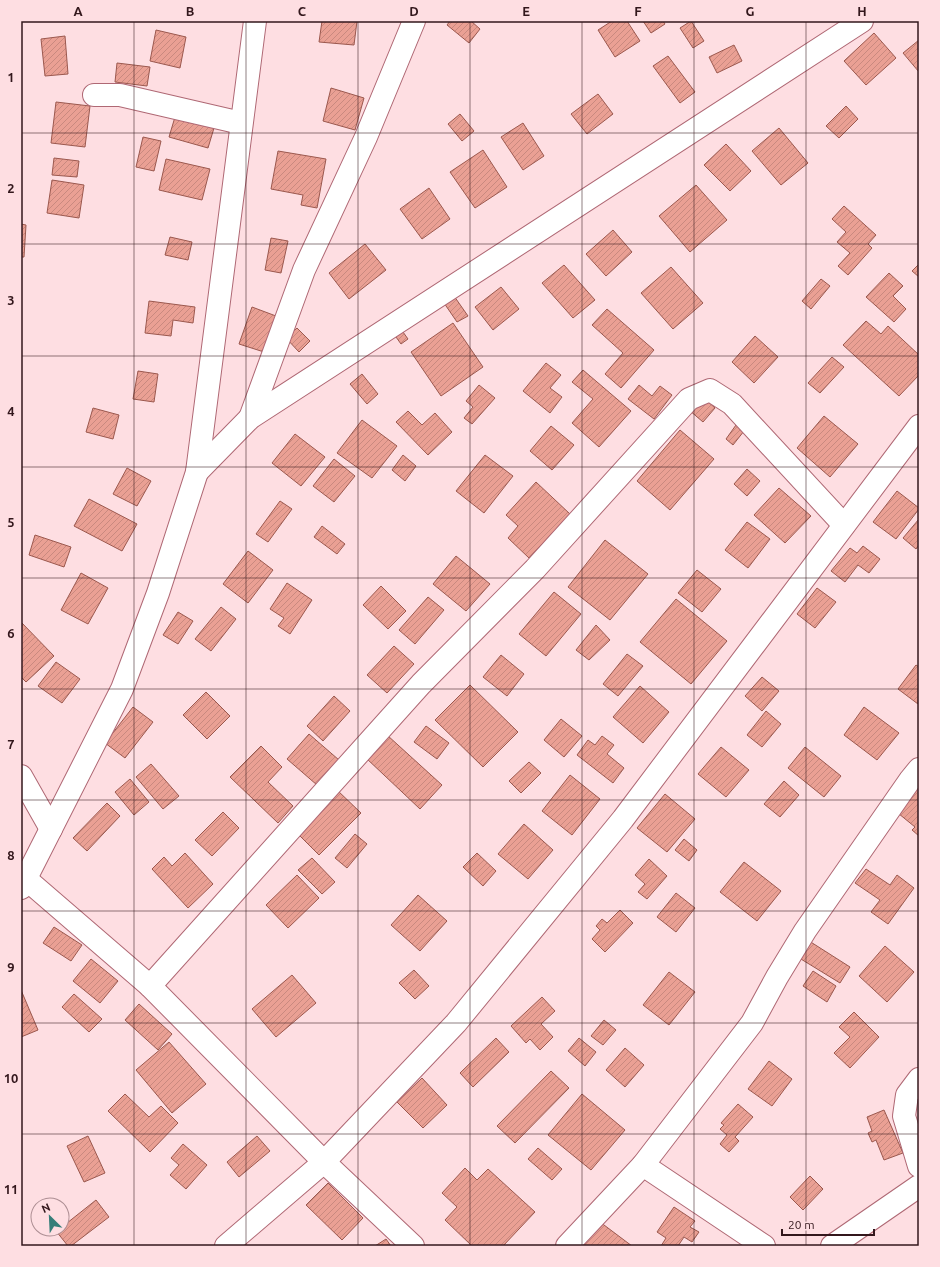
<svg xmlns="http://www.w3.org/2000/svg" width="940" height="1267" viewBox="0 0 940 1267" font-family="Ubuntu,sans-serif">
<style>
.building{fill:url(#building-hatch);stroke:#9b584e}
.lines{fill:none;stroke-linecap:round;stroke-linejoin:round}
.street-casing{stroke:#af6874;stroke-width:24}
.street{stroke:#fff;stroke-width:22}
.grid{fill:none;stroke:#33171c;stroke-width:1;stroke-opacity:0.55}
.neatline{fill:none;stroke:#33171c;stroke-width:1.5}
.grid-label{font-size:13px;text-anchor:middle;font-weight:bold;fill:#33171c}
</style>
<defs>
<pattern id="building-hatch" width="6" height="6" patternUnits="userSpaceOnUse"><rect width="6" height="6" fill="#eaa094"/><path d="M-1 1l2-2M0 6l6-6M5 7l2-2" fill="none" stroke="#c9897f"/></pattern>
</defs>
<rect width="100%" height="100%" fill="#fedee2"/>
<g class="building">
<path d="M322 21H357L354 45 319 42Z"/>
<path d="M450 21H471L480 29 469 43 447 25Z"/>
<path d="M612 21H627L640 41 615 57 598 30Z"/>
<path d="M643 21H663L665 24 651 33Z"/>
<path d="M691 21 704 41 693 48 680 28Z"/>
<path d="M156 30 186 37 180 68 150 61Z"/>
<path d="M874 33 896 58 866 85 844 61Z"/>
<path d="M65 36 68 74 45 76 41 39Z"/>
<path d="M919 40V72L903 53Z"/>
<path d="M734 45 742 61 717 73 709 57Z"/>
<path d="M668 56 695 92 680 103 653 66Z"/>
<path d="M117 63 150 67 147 86 115 82Z"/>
<path d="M331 88 364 98 355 130 323 121Z"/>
<path d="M598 94 613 114 587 134 571 114Z"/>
<path d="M56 102 90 106 85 147 51 143Z"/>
<path d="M846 106 858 119 839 138 826 126Z"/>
<path d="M460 114 474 131 462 141 448 124Z"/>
<path d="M175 117 214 128 208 148 169 137Z"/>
<path d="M523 123 544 156 523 170 501 137Z"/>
<path d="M779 128 808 163 781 185 752 151Z"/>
<path d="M143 137 161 141 154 171 136 167Z"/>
<path d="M726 144 751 171 730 191 704 165Z"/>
<path d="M483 150 507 187 475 208 450 172Z"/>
<path d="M278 151 326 159 317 208 301 205 303 195 271 189Z"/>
<path d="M54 158 79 161 77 177 52 175Z"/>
<path d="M166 159 210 169 202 200 159 190Z"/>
<path d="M52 180 84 185 79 218 47 213Z"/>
<path d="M696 185 727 220 690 252 659 216Z"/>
<path d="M429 188 450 219 422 239 400 209Z"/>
<path d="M844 206 876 235 868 244 872 248 848 275 838 266 850 253 837 242 846 232 832 219Z"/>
<path d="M21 224 26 225 24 257H21Z"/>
<path d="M613 230 632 252 606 276 586 254Z"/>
<path d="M170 237 192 242 188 260 165 255Z"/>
<path d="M271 238 288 241 281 273 265 270Z"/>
<path d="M365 244 386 270 349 299 329 273Z"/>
<path d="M919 264V277L912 271Z"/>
<path d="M564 265 595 300 573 318 542 283Z"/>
<path d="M671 267 703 303 673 329 641 293Z"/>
<path d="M889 273 903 286 893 296 906 309 894 322 866 297Z"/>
<path d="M821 279 830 286 811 309 802 301Z"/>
<path d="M501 287 519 309 493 330 475 307Z"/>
<path d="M454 296 468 316 457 322 444 303Z"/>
<path d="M149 301 195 307 193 323 173 320 171 336 145 333Z"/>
<path d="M252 307 276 316 264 352 239 344Z"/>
<path d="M607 309 654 350 621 388 605 374 623 353 592 325Z"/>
<path d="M866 321 881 334 888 326 919 355V375L899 396 843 345Z"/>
<path d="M453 323 483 367 441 396 411 352Z"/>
<path d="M398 325 408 339 401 344 391 330Z"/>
<path d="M297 328 310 341 299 352 286 338Z"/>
<path d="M755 336 778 357 754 383 732 362Z"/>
<path d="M832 357 844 367 820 393 808 383Z"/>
<path d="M546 363 561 375 550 388 562 397 550 413 523 391Z"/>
<path d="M583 370 631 411 599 447 572 423 593 399 572 382Z"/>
<path d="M138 371 158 374 154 402 133 399Z"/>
<path d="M362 374 378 394 367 404 350 384Z"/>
<path d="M479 385 495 398 472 424 464 418 473 407 466 401Z"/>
<path d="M639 385 652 396 660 386 672 395 654 419 628 399Z"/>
<path d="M702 396 715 408 703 422 689 410Z"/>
<path d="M93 408 119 415 113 439 86 432Z"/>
<path d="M408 411 422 425 435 413 452 432 428 455 396 422Z"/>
<path d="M824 416 858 444 830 477 797 448Z"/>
<path d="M362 420 397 446 372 478 337 453Z"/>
<path d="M736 425 744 431 733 445 726 439Z"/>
<path d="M551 426 574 445 552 470 530 451Z"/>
<path d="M680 430 714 459 670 510 637 481Z"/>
<path d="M295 434 325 457 301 486 272 463Z"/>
<path d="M403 455 416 466 405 481 392 470Z"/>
<path d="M485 455 513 476 484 513 456 491Z"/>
<path d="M334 459 355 476 334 502 313 486Z"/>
<path d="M127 468 151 481 137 506 113 494Z"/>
<path d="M747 469 760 481 747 496 734 484Z"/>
<path d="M536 482 570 514 529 558 508 538 518 526 506 515Z"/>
<path d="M779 488 811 516 785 543 754 515Z"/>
<path d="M897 491 919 508V509L896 539 873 522Z"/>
<path d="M89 499 137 524 122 551 74 526Z"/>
<path d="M280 501 292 509 268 542 256 534Z"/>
<path d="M919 519V545L916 549 903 538Z"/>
<path d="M747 522 770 539 748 568 725 550Z"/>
<path d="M322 526 345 544 337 554 314 537Z"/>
<path d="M35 535 71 547 64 567 29 555Z"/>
<path d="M605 540 648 574 610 620 568 587Z"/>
<path d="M863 546 880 559 869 573 858 565 845 582 831 571 850 548 857 553Z"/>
<path d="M248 551 273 570 248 603 223 584Z"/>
<path d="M456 556 490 584 466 611 433 584Z"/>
<path d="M697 570 721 589 702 612 678 593Z"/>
<path d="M81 573 108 588 88 624 61 610Z"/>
<path d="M287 583 312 600 290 634 278 626 284 618 270 609Z"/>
<path d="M381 586 406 611 388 629 363 605Z"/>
<path d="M817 588 836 602 815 628 797 614Z"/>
<path d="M554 592 581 614 546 656 519 634Z"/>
<path d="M428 597 444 610 415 644 399 630Z"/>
<path d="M676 599 727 641 691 684 640 642Z"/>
<path d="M221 607 236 619 211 651 195 639Z"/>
<path d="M178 612 193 621 178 644 163 635Z"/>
<path d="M21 622 54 656 26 682 21 677Z"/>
<path d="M596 625 610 640 589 660 576 650Z"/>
<path d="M394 646 414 664 387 693 367 675Z"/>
<path d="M627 654 643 666 618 696 603 684Z"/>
<path d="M501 655 524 674 507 696 483 677Z"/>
<path d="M56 662 80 679 62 703 38 686Z"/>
<path d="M916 665 919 667 918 704 898 689Z"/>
<path d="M762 677 779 691 762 711 745 696Z"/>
<path d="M470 685 518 732 483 767 435 720Z"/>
<path d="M640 686 669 712 643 743 613 717Z"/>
<path d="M206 692 230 716 207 739 183 715Z"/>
<path d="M334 696 350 711 323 741 307 726Z"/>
<path d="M133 707 153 722 125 758 105 743Z"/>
<path d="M864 707 899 733 877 760 844 735Z"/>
<path d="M766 711 781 724 762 747 747 735Z"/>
<path d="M561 719 582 736 564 757 544 740Z"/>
<path d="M426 726 449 743 437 759 414 742Z"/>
<path d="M309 734 339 760 317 785 287 759Z"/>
<path d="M387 735 442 785 420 809 366 758Z"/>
<path d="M602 736 614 745 607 754 624 768 613 783 577 755 588 740 595 745Z"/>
<path d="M261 746 282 767 268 782 293 806 278 823 230 777Z"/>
<path d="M721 747 749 770 726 797 698 774Z"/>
<path d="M805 747 841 776 824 797 788 768Z"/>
<path d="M529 762 541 773 521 793 509 781Z"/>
<path d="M151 764 179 796 163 809 136 777Z"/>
<path d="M570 775 600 799 572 835 542 811Z"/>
<path d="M130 779 149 802 134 815 115 792Z"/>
<path d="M784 781 799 795 780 817 764 804Z"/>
<path d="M919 782V836L912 830 915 827 893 809Z"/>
<path d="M336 789 361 813 319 855 295 831Z"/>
<path d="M665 794 695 819 667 852 637 828Z"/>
<path d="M107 803 120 816 87 851 73 838Z"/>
<path d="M223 812 239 828 212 856 195 840Z"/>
<path d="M524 824 553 850 528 879 498 854Z"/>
<path d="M355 834 367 844 347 868 335 858Z"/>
<path d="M684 839 697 850 689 861 675 850Z"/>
<path d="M185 853 213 884 188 908 152 869 164 857 172 866Z"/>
<path d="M477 853 496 871 483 886 463 867Z"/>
<path d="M312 858 335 882 322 894 298 870Z"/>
<path d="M649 859 667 876 647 899 638 892 645 884 635 875Z"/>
<path d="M744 862 781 891 757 921 720 892Z"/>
<path d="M866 869 890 885 897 875 914 888 888 924 871 912 880 900 855 883Z"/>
<path d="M297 875 319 898 288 928 266 905Z"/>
<path d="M676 893 695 908 676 932 657 917Z"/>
<path d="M418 895 447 921 420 951 391 925Z"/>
<path d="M620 910 633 923 605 952 592 939 600 930 596 926 602 919 607 923Z"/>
<path d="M54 927 82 945 71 961 43 943Z"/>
<path d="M806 939 850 967 840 983 796 956Z"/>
<path d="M885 946 914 972 887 1002 859 976Z"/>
<path d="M91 959 118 981 100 1003 73 981Z"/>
<path d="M414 970 429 986 415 999 399 983Z"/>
<path d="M813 971 836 986 827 1002 803 986Z"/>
<path d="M669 972 695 992 669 1025 643 1005Z"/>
<path d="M292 975 316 1003 276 1037 252 1009Z"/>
<path d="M21 990 38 1030 21 1037Z"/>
<path d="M74 994 102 1019 89 1032 62 1007Z"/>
<path d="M542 997 555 1011 541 1024 553 1037 540 1050 530 1039 526 1043 511 1026Z"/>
<path d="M139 1004 172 1034 158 1050 125 1020Z"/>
<path d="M854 1012 879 1037 850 1068 834 1053 850 1037 839 1027Z"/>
<path d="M604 1020 616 1030 603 1045 591 1036Z"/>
<path d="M496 1038 509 1052 473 1087 460 1073Z"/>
<path d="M579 1038 596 1052 585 1066 568 1051Z"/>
<path d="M169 1042 206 1084 172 1113 136 1070Z"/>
<path d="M625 1048 644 1065 625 1087 606 1070Z"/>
<path d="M769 1061 792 1079 772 1106 748 1089Z"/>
<path d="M551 1071 569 1088 515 1143 497 1126Z"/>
<path d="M422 1078 447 1105 423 1128 397 1102Z"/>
<path d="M125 1094 149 1117 161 1106 178 1123 150 1152 108 1111Z"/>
<path d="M582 1094 625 1130 591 1170 548 1135Z"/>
<path d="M738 1104 753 1117 735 1137 739 1141 729 1152 720 1144 727 1135 720 1129 724 1125 721 1123Z"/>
<path d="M884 1110 903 1153 884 1160 876 1140 872 1142 868 1133 872 1131 867 1117Z"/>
<path d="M88 1136 105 1173 84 1182 67 1146Z"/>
<path d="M257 1136 270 1151 239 1177 227 1162Z"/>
<path d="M183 1144 207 1165 186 1189 170 1175 179 1165 171 1158Z"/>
<path d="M538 1148 562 1169 552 1180 528 1159Z"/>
<path d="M465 1168 477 1180 488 1169 535 1212 503 1246H472L445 1220 457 1207 442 1193Z"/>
<path d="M810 1176 823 1189 803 1210 790 1197Z"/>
<path d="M328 1183 363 1218 342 1240 306 1205Z"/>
<path d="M96 1200 109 1217 71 1246H68L56 1231 59 1229H62V1227Z"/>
<path d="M674 1207 695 1221 690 1227 699 1232 692 1242 684 1237 678 1246H661L666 1238 657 1232Z"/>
<path d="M600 1222 632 1246H582Z"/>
<path d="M386 1239 391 1246H375Z"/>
</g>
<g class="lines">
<g class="street-casing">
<g id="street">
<path d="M94 95H120L241 123"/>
<path d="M250 418 304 270 366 137 414 21"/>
<path d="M197 472 250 418 862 21"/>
<path d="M21 776 51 829"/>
<path d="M26 879 150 986 324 1162 413 1246"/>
<path d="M21 888 122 689 158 593 197 472 255 21"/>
<path d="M150 986 421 684 535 569 689 399 710 390 732 404 844 525"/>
<path d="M919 1079 907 1095 904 1116 919 1166"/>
<path d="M643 1165 764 1246"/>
<path d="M226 1246 324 1162 456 1023 623 819 919 426"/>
<path d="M567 1246 643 1165 752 1023 777 977 805 931 910 780 919 769"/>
<path d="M832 1246 919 1186"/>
</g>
</g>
<use href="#street" class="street"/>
</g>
<path class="grid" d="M134 21V1246M246 21V1246M358 21V1246M470 21V1246M582 21V1246M694 21V1246M806 21V1246M21 133H919M21 244H919M21 356H919M21 467H919M21 578H919M21 689H919M21 800H919M21 911H919M21 1023H919M21 1134H919"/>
<rect width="940" height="1267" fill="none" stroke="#fedee2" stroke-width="44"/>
<g transform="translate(50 1217) rotate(336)"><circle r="19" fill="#fedee2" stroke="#ad8e93"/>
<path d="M0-3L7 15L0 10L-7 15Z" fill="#367e79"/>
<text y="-6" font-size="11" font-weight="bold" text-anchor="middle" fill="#33171c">N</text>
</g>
<path d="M782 1229v6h92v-6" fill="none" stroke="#33171c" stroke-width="2"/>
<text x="788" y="1229" font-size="12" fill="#33171c" stroke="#fedee2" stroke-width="3" paint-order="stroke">20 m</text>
<rect x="22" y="22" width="896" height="1223" class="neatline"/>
<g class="grid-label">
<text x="78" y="16">A</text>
<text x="190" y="16">B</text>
<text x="302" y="16">C</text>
<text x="414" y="16">D</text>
<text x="526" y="16">E</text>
<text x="638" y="16">F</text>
<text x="750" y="16">G</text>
<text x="862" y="16">H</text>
<text x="11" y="82">1</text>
<text x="11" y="193">2</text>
<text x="11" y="305">3</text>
<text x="11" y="416">4</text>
<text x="11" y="527">5</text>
<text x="11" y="638">6</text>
<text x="11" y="749">7</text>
<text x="11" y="860">8</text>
<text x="11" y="972">9</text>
<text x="11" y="1083">10</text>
<text x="11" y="1194">11</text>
</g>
</svg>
